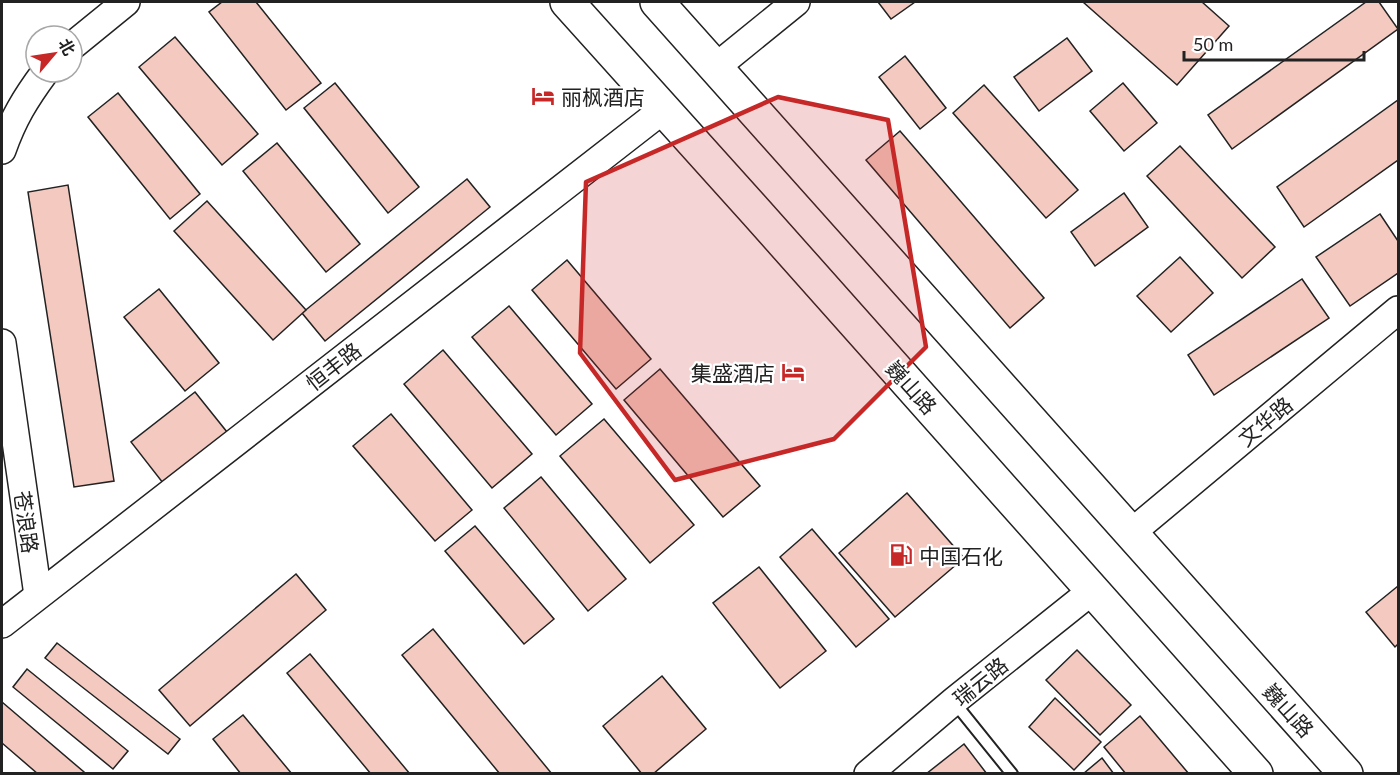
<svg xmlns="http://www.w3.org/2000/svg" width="1400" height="775" viewBox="0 0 1400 775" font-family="Lato,'Noto Sans SC',sans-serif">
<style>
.building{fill:#f3c9c0;stroke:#222;stroke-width:1.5}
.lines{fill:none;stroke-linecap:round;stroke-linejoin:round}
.service-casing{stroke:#222;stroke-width:14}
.tertiary-casing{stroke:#222;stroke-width:30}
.trunk-casing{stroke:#222;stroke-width:36}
.service{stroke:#fff;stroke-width:10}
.tertiary{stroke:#fff;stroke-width:27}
.trunk{stroke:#fff;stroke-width:33}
.marked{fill:#c62828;fill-opacity:0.2;stroke:#c62828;stroke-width:4.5;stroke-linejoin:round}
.labels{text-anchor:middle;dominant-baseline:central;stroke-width:4.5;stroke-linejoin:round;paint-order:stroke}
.poi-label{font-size:21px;fill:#222;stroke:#fff;text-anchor:start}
.street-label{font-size:21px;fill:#222;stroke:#fff}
</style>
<rect width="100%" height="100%" fill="#fff"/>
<g class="building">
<path d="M222 2H256L321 83 286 110 209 12Z"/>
<path d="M878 2H915L891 19Z"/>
<path d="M1083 2H1202L1229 26 1177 85Z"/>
<path d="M1366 2H1379L1398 29 1232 149 1208 115Z"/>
<path d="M175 37 258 134 222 165 139 67Z"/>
<path d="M1067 38 1092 71 1039 111 1014 77Z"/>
<path d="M905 56 946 108 920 129 879 77Z"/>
<path d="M335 83 419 187 388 213 304 108Z"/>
<path d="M1123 83 1157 123 1124 151 1090 111Z"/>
<path d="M984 85 1078 190 1046 218 953 113Z"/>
<path d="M118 93 200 194 170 219 88 117Z"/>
<path d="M1398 100V160L1304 227 1277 187Z"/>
<path d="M900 131 1044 298 1010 328 866 160Z"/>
<path d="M277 143 360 244 326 272 243 171Z"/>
<path d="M1180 146 1275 247 1242 278 1147 176Z"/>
<path d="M467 179 490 207 325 341 302 313Z"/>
<path d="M68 185 114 481 74 487 28 192Z"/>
<path d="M1124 193 1148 227 1095 266 1071 232Z"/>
<path d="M207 201 306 310 273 340 174 231Z"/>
<path d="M1380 214 1398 241V273L1350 306 1316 257Z"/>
<path d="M1180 257 1213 293 1171 332 1137 296Z"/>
<path d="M567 260 651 359 616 389 532 290Z"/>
<path d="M1302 279 1329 318 1214 395 1188 355Z"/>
<path d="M159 289 219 363 185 391 124 317Z"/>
<path d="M509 306 592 404 556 435 472 337Z"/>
<path d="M443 350 532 454 492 488 404 384Z"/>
<path d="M660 369 760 486 723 517 624 400Z"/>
<path d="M195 392 227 432 163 483 131 442Z"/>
<path d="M391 414 472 510 435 541 353 446Z"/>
<path d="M604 419 694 525 650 563 560 456Z"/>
<path d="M541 477 626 579 588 611 504 508Z"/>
<path d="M907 493 964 558 895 617 839 553Z"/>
<path d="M475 526 554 619 524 644 445 551Z"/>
<path d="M812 529 889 619 856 647 780 557Z"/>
<path d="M759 567 826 651 780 688 713 603Z"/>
<path d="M296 574 326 610 190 726 159 690Z"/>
<path d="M1398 586V644L1395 647 1366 612Z"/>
<path d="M433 629 552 774H500L402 655Z"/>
<path d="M57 643 180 739 168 754 45 658Z"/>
<path d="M1077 650 1131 705 1100 735 1046 680Z"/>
<path d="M310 654 410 774H371L287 673Z"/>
<path d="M27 669 128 751 113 769 13 687Z"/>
<path d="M662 676 706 729 653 774H642L603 726Z"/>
<path d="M1055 698 1101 742 1074 770 1029 727Z"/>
<path d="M2 702 84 772 83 774H38L2 743Z"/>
<path d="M243 715 292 774H241L213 739Z"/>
<path d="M1140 716 1189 774H1126L1104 747Z"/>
<path d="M964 744 987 774H926Z"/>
<path d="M1102 758 1114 774H1083Z"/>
</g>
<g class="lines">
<g class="service-casing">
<path id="service" d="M954 702 1012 774"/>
</g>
<g class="tertiary-casing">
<g id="tertiary">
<path d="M72 46 126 2"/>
<path d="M716 67 796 2"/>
<path d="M2 150C13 119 25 99 45 72"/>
<path d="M2 343 38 595"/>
<path d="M1131 533 1398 310"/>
<path d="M2 624 664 109"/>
<path d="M868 774 954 701 1093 590"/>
</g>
</g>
<g class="trunk-casing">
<g id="trunk">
<path d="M567 2 756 212 1256 774"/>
<path d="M657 2 1346 774"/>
</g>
</g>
<use href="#service" class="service"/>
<use href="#tertiary" class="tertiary"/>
<use href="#trunk" class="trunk"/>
</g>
<path class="marked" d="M778 97 888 120 926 347 834 439 675 480 580 353 586 182Z"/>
<defs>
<g id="hotel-bare" transform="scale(1.8)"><path d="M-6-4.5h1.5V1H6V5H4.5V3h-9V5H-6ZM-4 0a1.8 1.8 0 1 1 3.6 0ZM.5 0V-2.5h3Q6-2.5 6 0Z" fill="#c62828" stroke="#fff" stroke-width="2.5" paint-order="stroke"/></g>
<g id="fuel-bare" transform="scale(1.8)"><path d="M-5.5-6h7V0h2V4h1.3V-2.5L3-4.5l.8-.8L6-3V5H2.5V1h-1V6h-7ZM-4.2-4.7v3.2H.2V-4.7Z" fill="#c62828" stroke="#fff" stroke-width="2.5" paint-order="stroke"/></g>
</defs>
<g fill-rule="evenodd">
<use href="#hotel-bare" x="543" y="96"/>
<use href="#hotel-bare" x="793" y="372"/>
<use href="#fuel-bare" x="901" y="555"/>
</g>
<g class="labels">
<g class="poi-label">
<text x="561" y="96">丽枫酒店</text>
<text x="775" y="372" text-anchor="end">集盛酒店</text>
<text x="919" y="555">中国石化</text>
</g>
<g class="street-label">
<text transform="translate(333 366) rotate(-38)">恒丰路</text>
<text transform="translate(912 387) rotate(48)">巍山路</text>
<text transform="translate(1265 421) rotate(-40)">文华路</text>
<text transform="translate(27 522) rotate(82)">苍浪路</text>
<text transform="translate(980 681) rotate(-39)">瑞云路</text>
<text transform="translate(1289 710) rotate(48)">巍山路</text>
</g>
</g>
<rect width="1400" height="775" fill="none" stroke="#222222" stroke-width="6"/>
<g transform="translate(54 54) rotate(61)"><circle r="28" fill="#ffffff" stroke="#a7a7a7" stroke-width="1.5"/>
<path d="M0-4.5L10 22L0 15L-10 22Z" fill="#c62828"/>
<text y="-9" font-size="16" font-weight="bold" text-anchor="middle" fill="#222222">北</text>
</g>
<path d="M1184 51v9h180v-9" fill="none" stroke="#222222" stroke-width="3"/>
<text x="1193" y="51" font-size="18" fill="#222222" stroke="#ffffff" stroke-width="4.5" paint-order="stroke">50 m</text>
</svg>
